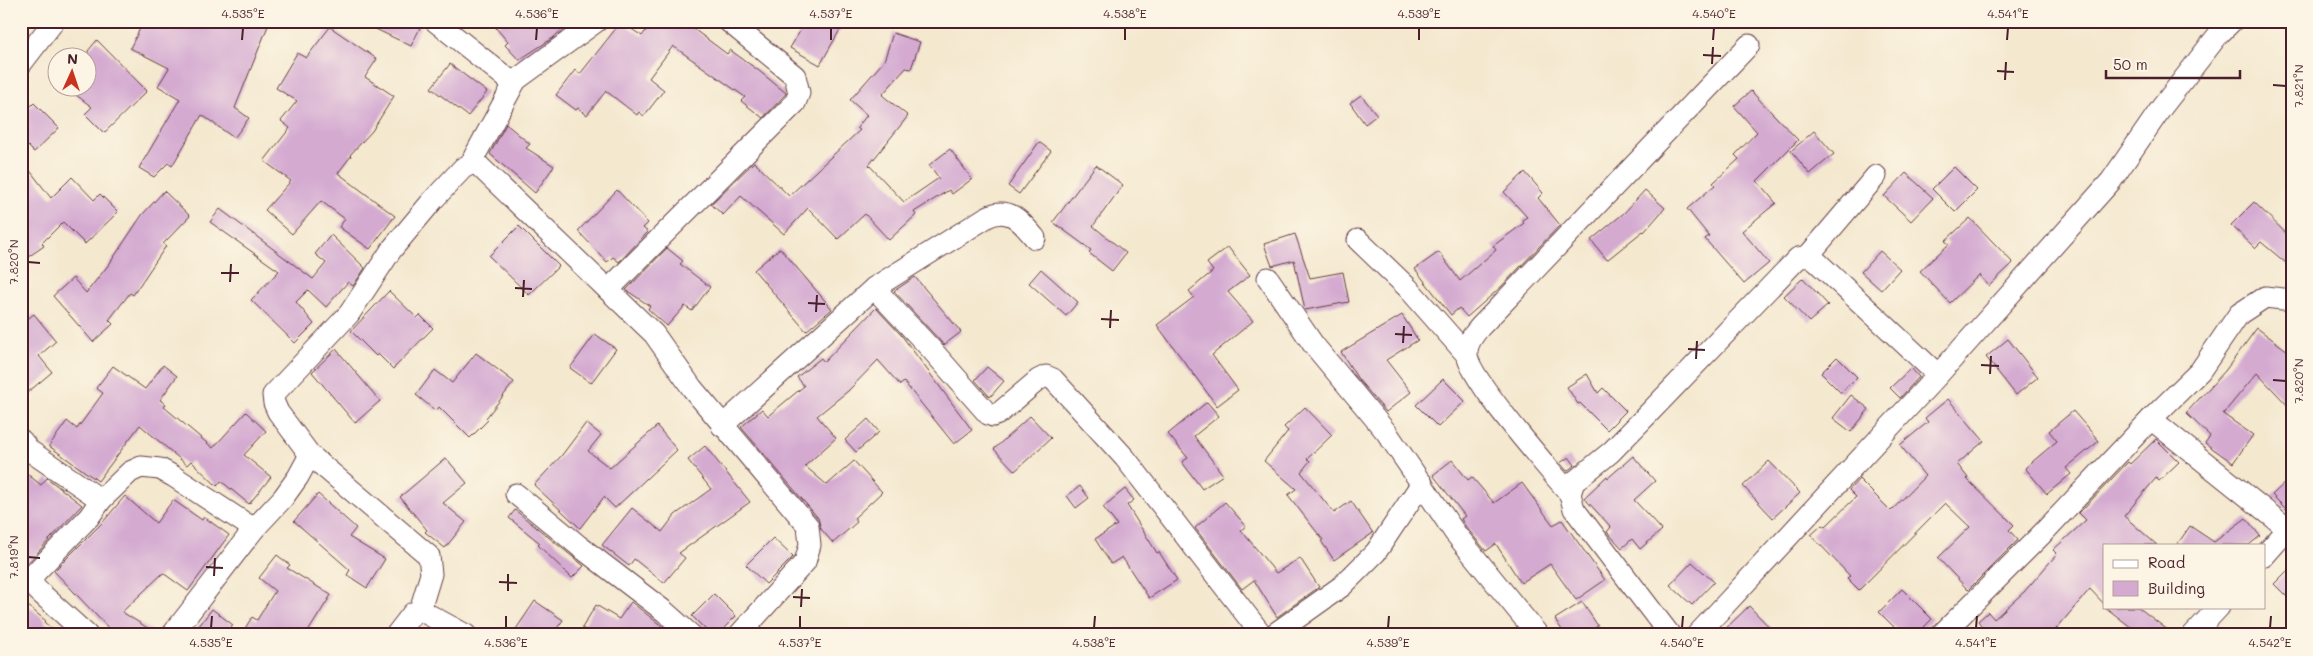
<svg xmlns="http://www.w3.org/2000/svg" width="2313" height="656" viewBox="0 0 2313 656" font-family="Mali,sans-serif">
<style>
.building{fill:#d4aad1}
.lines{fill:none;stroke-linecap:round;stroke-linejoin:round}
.street-casing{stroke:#643d44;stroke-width:23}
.street{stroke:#fff;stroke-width:21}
.ticks{fill:none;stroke:#4a1f2b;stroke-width:2}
.neatline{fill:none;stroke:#4a1f2b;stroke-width:2}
.ticks-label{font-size:12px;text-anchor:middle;fill:#4a1f2b}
</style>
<rect width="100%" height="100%" fill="#fcf5e5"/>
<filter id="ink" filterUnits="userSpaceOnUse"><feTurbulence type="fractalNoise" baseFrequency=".02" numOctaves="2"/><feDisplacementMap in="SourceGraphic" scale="10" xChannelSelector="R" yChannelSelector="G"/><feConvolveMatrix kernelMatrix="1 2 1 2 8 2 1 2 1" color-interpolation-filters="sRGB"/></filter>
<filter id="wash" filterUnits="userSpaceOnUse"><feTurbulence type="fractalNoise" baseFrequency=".0096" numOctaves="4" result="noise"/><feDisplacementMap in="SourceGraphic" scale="20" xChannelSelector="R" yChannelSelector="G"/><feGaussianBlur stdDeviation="1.12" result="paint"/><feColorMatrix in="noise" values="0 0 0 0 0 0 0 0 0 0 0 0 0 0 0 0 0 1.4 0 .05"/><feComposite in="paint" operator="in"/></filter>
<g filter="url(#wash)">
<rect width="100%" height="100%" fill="#f4e8cf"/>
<g id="blocks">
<g class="building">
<path d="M144 21H270L235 108 249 118 234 138 202 115 172 166 168 163 154 177 139 168 180 99 158 86 169 68 130 48Z"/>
<path d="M359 21H411L421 26 411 46Z"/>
<path d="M503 21H571L553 38 519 60 505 45 508 42 496 28Z"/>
<path d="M653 21H683L727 54 730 50 758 70 786 93 784 96 763 118 741 101 745 97 673 46 649 78 664 90 644 116 639 112 637 115 606 91 587 115 578 108 576 110 556 95 575 70 580 74 621 22 642 36Z"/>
<path d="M806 21H845L820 65 790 48Z"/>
<path d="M330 27 377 59 365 77 394 96 372 131 350 155 351 156 338 173 395 216 370 249 339 227 345 219 321 201 292 234 265 210 291 181 264 161 290 128 281 121 297 101 276 88 297 53 306 58Z"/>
<path d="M893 33 920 42 911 69 906 68 882 95 908 116 869 165 904 202 939 178 929 165 950 149 972 179 952 194 949 190 914 212 916 215 889 240 865 214 838 239 808 208 784 234 741 196 723 215 711 204 754 162 789 196 860 130 857 128 867 115 850 100 884 61Z"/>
<path d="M97 40 147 91 104 133 85 114 92 107 67 88H88V51Z"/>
<path d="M450 64 487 92 468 116 431 88Z"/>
<path d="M1751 91 1798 140 1757 181 1776 203 1742 231 1769 263 1744 284 1705 239 1709 236 1687 209 1715 185 1713 183 1739 159 1735 155 1757 132 1734 106Z"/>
<path d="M1361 95 1377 115 1365 124 1350 103Z"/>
<path d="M34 103 59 128 34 152 21 139V116Z"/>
<path d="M506 124 530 144 526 148 554 166 535 193 490 154Z"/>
<path d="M1814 131 1834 154 1810 174 1791 151Z"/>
<path d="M1039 142 1051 151 1019 194 1008 186Z"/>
<path d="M21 159 51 198 72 177 94 200 100 194 118 212 85 244 63 222 42 243 44 246 21 262Z"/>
<path d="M1096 165 1123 185 1093 226 1126 253 1112 271 1089 253 1091 250 1053 222Z"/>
<path d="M1954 167 1977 190 1955 212 1932 189Z"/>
<path d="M1525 172 1543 193 1538 198 1560 225 1501 287 1467 317 1459 308 1451 315 1415 269 1439 252 1460 281 1496 250 1493 246 1524 223 1522 220 1527 217 1504 192Z"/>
<path d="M1906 173 1933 198 1911 221 1884 196Z"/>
<path d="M617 190 648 223 643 228 648 232 619 262 613 257 607 262 578 231Z"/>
<path d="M1645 190 1665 208 1644 232 1643 231 1607 260 1591 240 1624 213Z"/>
<path d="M164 191 190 216 163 244 166 246 133 295 130 293 109 320 113 324 93 342 53 296 73 278 86 293 110 263 142 215Z"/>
<path d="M2254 202 2292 239V268L2261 242 2255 248 2231 225Z"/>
<path d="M220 209 313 279 326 263 315 254 331 235 365 268 353 286 348 282 326 307 308 290 296 302 314 324 295 343 251 300 279 271 210 222Z"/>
<path d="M1970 218 2013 263 1989 286 1979 275 1950 303 1920 271 1949 244 1945 241Z"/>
<path d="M519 226 559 266 529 295 489 256Z"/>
<path d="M1295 234 1310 278 1343 272 1349 302 1305 310 1294 260 1272 266 1264 244Z"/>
<path d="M1228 247 1250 275 1228 292 1253 321 1212 355 1238 390 1217 406 1157 325 1194 297 1189 291 1213 271 1207 263Z"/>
<path d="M667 248 683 261 680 264 710 287 692 311 685 306 667 326 648 309 650 306 626 290Z"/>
<path d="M780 248 832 309 806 331 754 270Z"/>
<path d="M1880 251 1900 269 1881 290 1861 272Z"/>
<path d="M1041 269 1078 302 1066 316 1029 283Z"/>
<path d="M915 277 961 332 944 345 894 291Z"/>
<path d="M1803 278 1828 305 1809 322 1784 296Z"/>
<path d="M389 291 417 318 420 315 433 328 393 369 378 354 376 356 351 331Z"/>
<path d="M876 308 902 336 972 430 954 444 904 382 900 385 878 360 848 391 817 416 836 438 805 466 827 485 854 461 882 492 854 518 857 522 833 543 821 529 818 518 741 427 762 409 768 416 804 386 797 377 821 358 824 362Z"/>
<path d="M34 314 56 341 39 356 52 372 21 398V324Z"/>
<path d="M1402 315 1418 340 1386 360 1411 392 1386 412 1358 379 1341 352Z"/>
<path d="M2257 328 2292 354V410L2257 373 2223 414 2253 435 2233 463 2205 443 2210 436 2186 413 2225 371Z"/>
<path d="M595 334 616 349 591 383 570 368Z"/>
<path d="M2008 339 2038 377 2016 395 1986 357Z"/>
<path d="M336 349 380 401 355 423 312 372Z"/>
<path d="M476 353 514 382 486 418 488 420 470 438 439 407 436 411 416 395 435 370 452 383Z"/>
<path d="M1837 357 1857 377 1841 393 1821 373Z"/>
<path d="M163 365 177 376 160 400 166 404 164 407 213 448 246 412 266 431 244 455 271 477 249 504 221 481 217 486 191 461 187 465 140 425 98 481 49 446 67 421 77 429 103 393 96 388 113 366 145 389Z"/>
<path d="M987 367 1004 381 990 397 975 380Z"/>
<path d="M1911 368 1919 377 1900 398 1890 388Z"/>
<path d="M1587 374 1598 393 1603 388 1626 411 1607 430 1580 403 1578 404 1567 387Z"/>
<path d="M1443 379 1465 401 1438 427 1416 405Z"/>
<path d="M1851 395 1869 409 1851 432 1833 418Z"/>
<path d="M1948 399 1984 441 1957 464 1968 478 1967 479 2014 525 2009 530 2018 540 1968 590 1938 558 1970 527 1945 503 1859 590 1847 578 1850 576 1811 535 1822 525 1825 527 1856 497 1849 490 1859 479 1891 511 1925 476 1900 445 1928 422 1925 418Z"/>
<path d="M1207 402 1219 416 1194 436 1223 475 1202 489 1182 462 1188 458 1168 434Z"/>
<path d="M1305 407 1332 435 1307 459 1310 461 1301 472 1334 513 1351 501 1373 533 1334 560 1321 541 1323 540 1288 495 1296 489 1264 461 1288 431 1284 427Z"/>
<path d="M2073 411 2099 441 2066 468 2071 474 2047 494 2025 468 2057 441 2049 431Z"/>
<path d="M1030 416 1051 438 1015 471 994 449Z"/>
<path d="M868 419 879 432 856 452 845 440Z"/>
<path d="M586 423 601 435 588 451 610 468 657 426 677 450 615 508 604 497 580 528 534 485 562 455Z"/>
<path d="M2156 439 2179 462 2159 481 2156 478 2124 516 2157 545H2104V604L2090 589 2051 635H1978L1984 629 1978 621 1988 612 1994 619 2024 592 2057 554 2053 550 2086 520 2079 513 2128 462 2130 464Z"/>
<path d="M705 446 750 502 679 553 685 558 664 583 634 559 629 566 602 545 632 508 662 532 675 515 711 489 688 460Z"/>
<path d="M1633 456 1655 481 1634 500 1662 530 1640 549 1632 539 1622 548 1607 532 1611 527 1584 498 1607 476 1608 478Z"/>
<path d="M1569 457 1575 465 1567 471 1560 463Z"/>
<path d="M446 458 467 483 443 503 466 522 445 548 425 532 427 530 400 497Z"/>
<path d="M1452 460 1468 480 1472 477 1494 503 1522 483 1553 525 1562 520 1605 580 1576 600 1550 564 1521 583 1496 544 1486 551 1465 526 1461 519 1465 516 1433 475Z"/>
<path d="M1769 461 1800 493 1773 518 1743 486Z"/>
<path d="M21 469 41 485 47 478 82 505 21 570Z"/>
<path d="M2292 476V515L2272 495Z"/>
<path d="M1080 486 1089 498 1076 508 1067 496Z"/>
<path d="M1125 489 1134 500 1127 505 1157 553 1159 552 1177 580 1149 598 1122 557 1111 564 1095 539 1117 525 1103 507Z"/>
<path d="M318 494 356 528 349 537 385 559 367 588 347 575 350 570 294 521Z"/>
<path d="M125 496 156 523 173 500 202 520 204 517 229 535 188 591 163 573 122 612 159 635H115L54 571 102 523Z"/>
<path d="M1225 502 1246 526 1241 530 1276 573 1300 558 1319 587 1277 617 1254 580 1242 589 1195 528Z"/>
<path d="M515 510 584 566 572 578 538 545 540 543 509 518Z"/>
<path d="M2246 518 2260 536 2249 545H2177L2190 526 2214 542Z"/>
<path d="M773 538 793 557 766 584 746 565Z"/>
<path d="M277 555 290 565 287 568 331 595 306 635H241L252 617 257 620 275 591 259 578Z"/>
<path d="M1692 562 1714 582 1692 605 1670 585Z"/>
<path d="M2292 566V602L2274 584Z"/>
<path d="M1902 589 1932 619 1916 635H1902L1879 612Z"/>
<path d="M714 594 736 616 717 635H711L692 616Z"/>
<path d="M21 600 46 621 44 622 59 635H21Z"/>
<path d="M535 601 563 620 552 635H512Z"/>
<path d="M631 602 663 627 658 635H594L582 628 596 605 619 619Z"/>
<path d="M1582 602 1598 626 1584 635H1565L1555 619Z"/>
<path d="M1749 606 1777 635H1719Z"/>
<path d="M2105 607H2138L2174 635H2141Z"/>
<path d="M212 609 233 625 226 635H192Z"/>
</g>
</g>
</g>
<g filter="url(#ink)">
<use href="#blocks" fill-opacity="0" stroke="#643d44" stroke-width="1"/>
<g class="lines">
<g class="street-casing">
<g id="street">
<path d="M435 21 509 80H516L597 21"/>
<path d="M21 64 54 21"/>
<path d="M516 80 474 157 475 162 654 334 692 388 808 526 810 545 805 562 739 635"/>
<path d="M1358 240 1408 288 1466 354"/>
<path d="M1808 256 1876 176"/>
<path d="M1268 278 1313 344 1387 433 1455 533 1538 635"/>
<path d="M874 288 931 349 988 414 993 416 998 414 1038 380 1046 376 1053 379 1125 458 1262 635"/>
<path d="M608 290 795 103 799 93 795 76 728 21"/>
<path d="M2151 419 2288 529 2264 556"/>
<path d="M722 426 874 288 987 217C1010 205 1022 223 1035 238"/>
<path d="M21 440 30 451 101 500"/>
<path d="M516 494 579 546 664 611 691 635"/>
<path d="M1570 494C1551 471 1468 378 1467 354 1466 343 1474 334 1480 327L1749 45"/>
<path d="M420 610 431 574 429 556 310 455 278 412 274 403 273 395 349 314 392 249 433 200 463 168 475 162"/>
<path d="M87 635 34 587 32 576 89 517 101 500 130 472 141 467 160 469 173 476 254 529"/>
<path d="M172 635 254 529 283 498 298 477 310 455"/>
<path d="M396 635 413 613 420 610 466 635"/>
<path d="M1273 635 1342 586 1376 552 1422 483"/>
<path d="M1670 635 1574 509 1570 494 1574 482 1611 452 1648 414 1798 258 1808 256 1816 261 1938 375"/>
<path d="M1697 635 1938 375 2111 181 2162 107 2218 35 2232 21"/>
<path d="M1941 635 2041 535 2151 419 2200 371 2239 314 2265 297 2292 300"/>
<path d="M2193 635 2219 607"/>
</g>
</g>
<use href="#street" class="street"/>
</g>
</g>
<path class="ticks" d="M242 40 243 28M536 40 537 28M831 40V28M1125 40V28M1419 40V28M1713 40 1714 28M2007 40 2008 28M1703 55 1721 56M1712 64 1713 47M1997 71 2014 72M2005 80 2006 62M2273 85 2286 86M28 262 40 263M221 273H239M230 282 231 264M515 288 532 289M523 297 524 280M808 303 825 304M816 312 817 295M1101 319 1119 320M1110 328 1111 310M1395 334 1412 335M1403 343 1404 326M1688 349 1705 350M1696 359 1697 341M1981 365 1999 366M1990 374 1991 356M2273 380 2286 381M28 557 40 558M206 567 223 568M214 576 215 558M499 582 517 583M508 591V574M793 597 810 598M801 607 802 589M211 628 212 616M506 628V616M800 628V616M1094 628 1095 616M1388 628 1389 616M1682 628 1683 616M1976 628 1977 616M2270 628 2271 616"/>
<rect width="2313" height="656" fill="none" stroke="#fcf5e5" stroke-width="55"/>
<rect x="2103" y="544" width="162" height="65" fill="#fcf5e5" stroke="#b59f9b"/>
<rect x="2113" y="560" width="25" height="8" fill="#ffffff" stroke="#b59f9b"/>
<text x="2148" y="568" font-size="15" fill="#4a1f2b">Road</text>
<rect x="2113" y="581" width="25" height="15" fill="#d4aad1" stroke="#b59f9b"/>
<text x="2148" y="594" font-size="15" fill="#4a1f2b">Building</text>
<g transform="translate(72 72) rotate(3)"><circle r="24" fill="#fcf5e5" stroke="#b59f9b"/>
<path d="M0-4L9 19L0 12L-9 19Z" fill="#c8321e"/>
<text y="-8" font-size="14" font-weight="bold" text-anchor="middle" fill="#4a1f2b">N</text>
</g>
<path d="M2106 70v8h134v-8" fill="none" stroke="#4a1f2b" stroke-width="2.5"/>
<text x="2113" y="70" font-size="15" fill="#4a1f2b" stroke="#fcf5e5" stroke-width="4" paint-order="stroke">50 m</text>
<rect x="28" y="28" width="2258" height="600" class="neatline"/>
<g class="ticks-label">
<text x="243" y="18">4.535°E</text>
<text x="537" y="18">4.536°E</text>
<text x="831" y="18">4.537°E</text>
<text x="1125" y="18">4.538°E</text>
<text x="1419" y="18">4.539°E</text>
<text x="1714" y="18">4.540°E</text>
<text x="2008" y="18">4.541°E</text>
<text transform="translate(2299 86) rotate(-90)" y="4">7.821°N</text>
<text transform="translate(14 262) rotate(-90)" y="4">7.820°N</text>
<text transform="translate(2299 381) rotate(-90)" y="4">7.820°N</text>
<text transform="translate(14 557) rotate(-90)" y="4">7.819°N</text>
<text x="211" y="647">4.535°E</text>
<text x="506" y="647">4.536°E</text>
<text x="800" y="647">4.537°E</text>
<text x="1094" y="647">4.538°E</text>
<text x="1388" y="647">4.539°E</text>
<text x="1682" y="647">4.540°E</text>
<text x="1976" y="647">4.541°E</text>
<text x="2270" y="647">4.542°E</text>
</g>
</svg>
